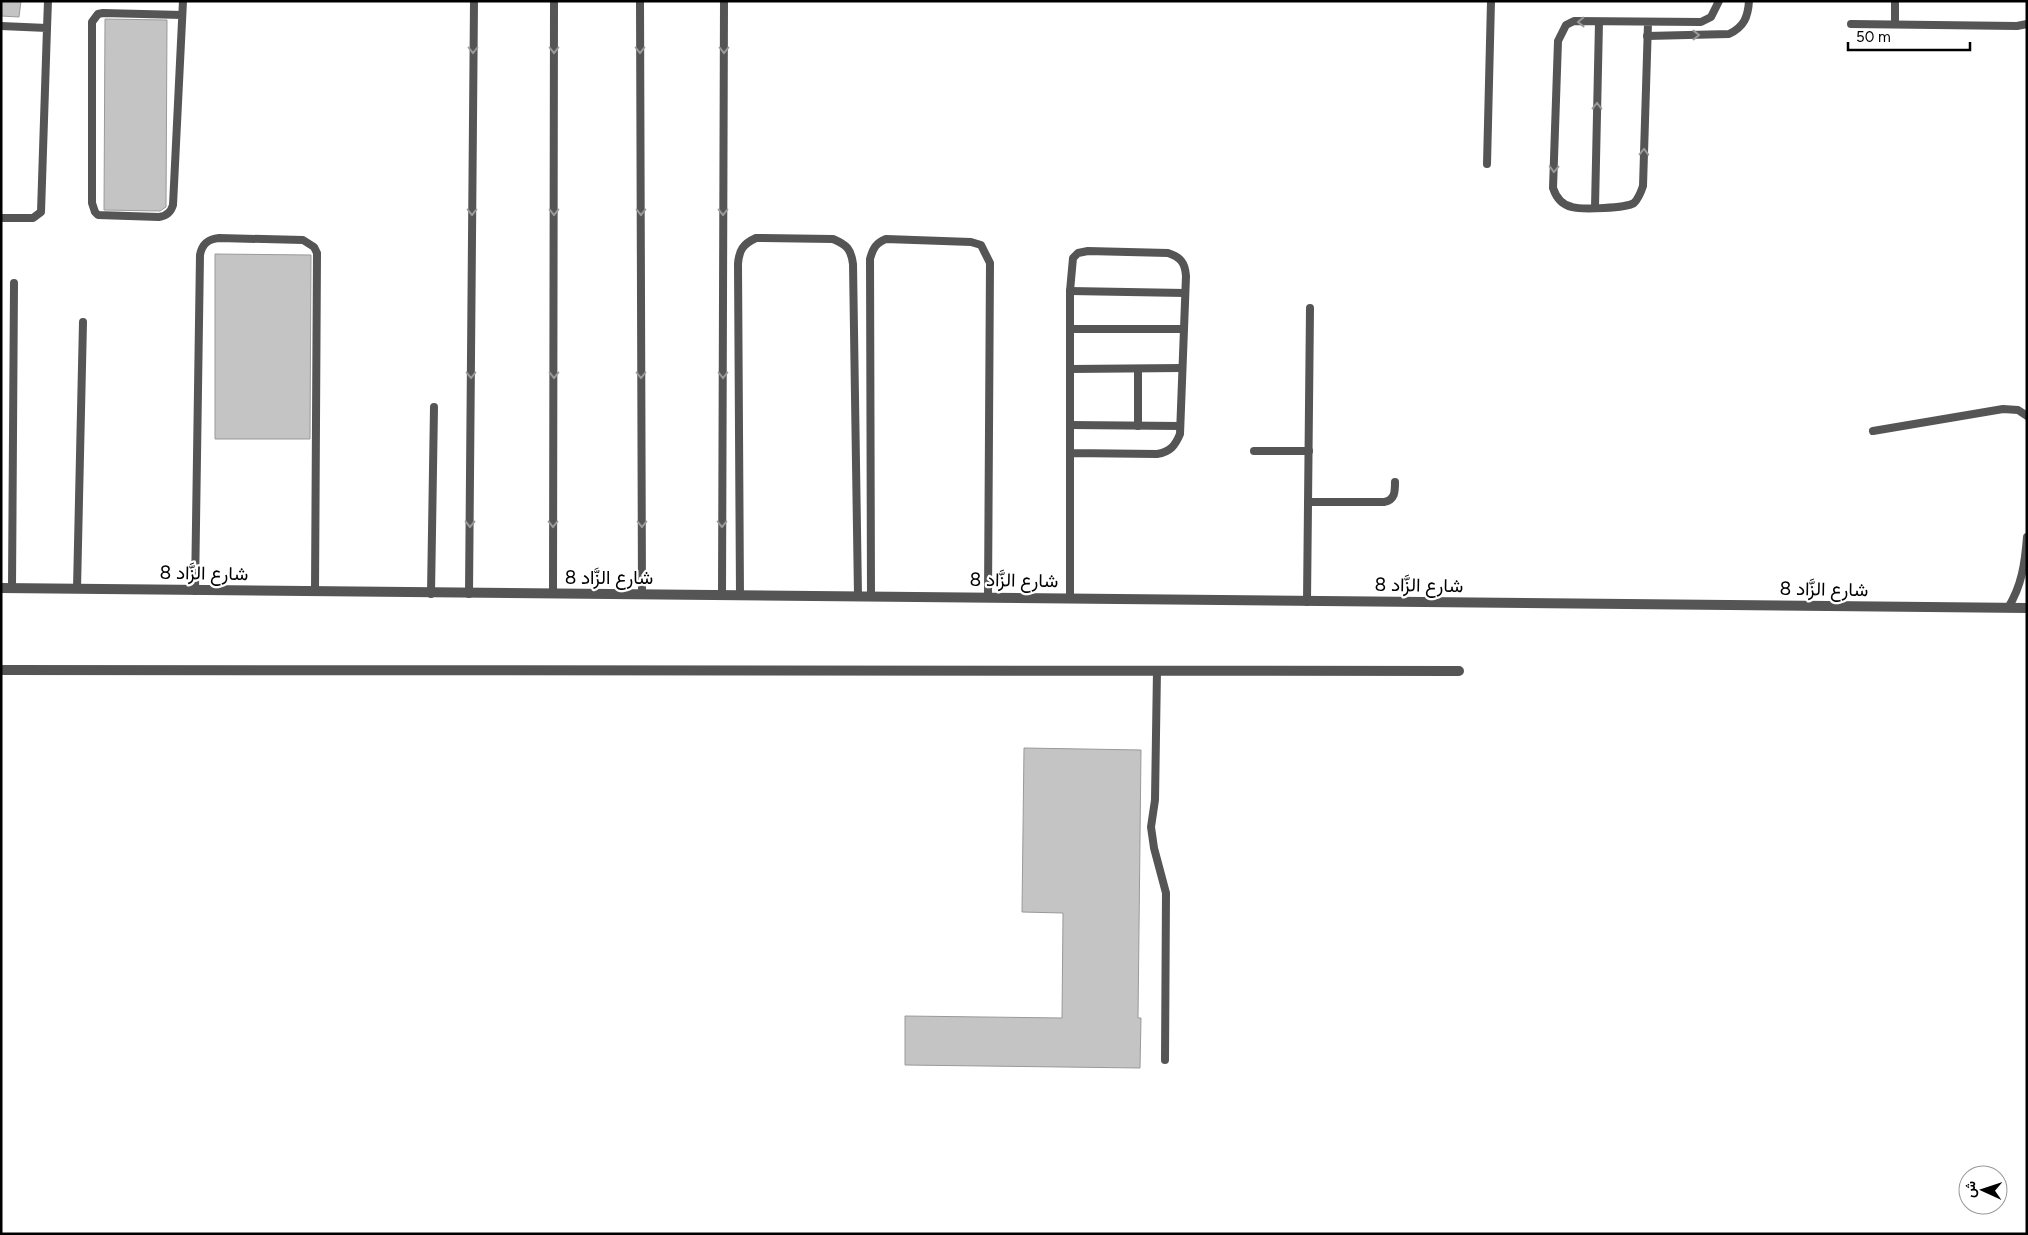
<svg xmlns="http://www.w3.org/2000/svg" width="2028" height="1235" viewBox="0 0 2028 1235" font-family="Figtree,Vazirmatn,sans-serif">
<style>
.building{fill:#c4c4c4;stroke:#999}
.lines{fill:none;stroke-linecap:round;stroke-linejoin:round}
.lane{stroke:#555;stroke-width:8}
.street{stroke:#555;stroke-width:10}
.oneway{stroke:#999}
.labels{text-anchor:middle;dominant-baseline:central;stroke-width:4.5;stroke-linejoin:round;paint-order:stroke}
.street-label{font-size:19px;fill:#000;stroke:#fff}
</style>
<rect width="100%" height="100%" fill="#fff"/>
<g class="building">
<path d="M1 1H21L19 17 1 16Z"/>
<path d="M105 19 167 20 166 207 160 211 104 210Z"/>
<path d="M215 254 311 255 310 439H215Z"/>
<path d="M1024 748 1141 750 1138 1018H1141L1140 1068 905 1065V1016L1062 1018 1063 913 1022 912Z"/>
</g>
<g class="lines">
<g class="lane">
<path d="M640 1 642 595"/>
<path d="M1895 1V24"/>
<path d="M182 15 103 13 98 14 92 22V203L95 212 98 215 159 217C167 216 171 212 173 205L183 1"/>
<path d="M1648 23 1643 186C1641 192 1639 198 1634 203 1626 208 1582 210 1572 207 1562 205 1556 197 1553 188L1558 41 1566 25 1574 21 1701 22 1711 17 1719 1"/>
<path d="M1851 24 2017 26 2027 24"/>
<path d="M1 26 47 28 41 212 33 218H1"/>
<path d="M47 28 48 1"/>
<path d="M1647 36 1729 34C1744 27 1748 17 1749 1"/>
<path d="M1487 164 1491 1"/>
<path d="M1595 207 1599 22"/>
<path d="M1070 291 1185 293"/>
<path d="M1070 329H1184"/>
<path d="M1070 369 1182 368"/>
<path d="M1070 425 1180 426"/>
<path d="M1138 426V369"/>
<path d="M1873 431 2003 409 2018 410 2027 416"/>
<path d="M1254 451H1309"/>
<path d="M1308 502H1384C1395 500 1395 492 1395 482"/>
<path d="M12 588 14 283"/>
<path d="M77 589 83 322"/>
<path d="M195 591 200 255C202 244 208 239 219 238L303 240 314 247 317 253 315 592"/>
<path d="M431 594 434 407"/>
<path d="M469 594 474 1"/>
<path d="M553 594 554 1"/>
<path d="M722 595 724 1"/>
<path d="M740 596 738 264C739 250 743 244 756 238L833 239C847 245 851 249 853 264L858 596"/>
<path d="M871 596 870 259C873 248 876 243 886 239L971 242 981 245 990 263 988 598"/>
<path d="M1070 599V291L1073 258 1078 253 1088 251 1168 253C1180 257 1185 262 1186 276L1180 434C1175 446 1170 452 1157 454L1070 453"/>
<path d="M1307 602 1310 308"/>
<path d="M2008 608C2022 585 2025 563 2027 537"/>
<path d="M1157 670 1155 800 1151 827 1154 848 1166 893 1165 1060"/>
</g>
<g class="street">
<path d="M1 588 2027 608"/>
<path d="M1 670 1459 671"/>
</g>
</g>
<defs><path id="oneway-chevron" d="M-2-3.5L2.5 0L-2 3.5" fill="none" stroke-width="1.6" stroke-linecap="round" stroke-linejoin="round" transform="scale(1.25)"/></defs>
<g class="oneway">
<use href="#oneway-chevron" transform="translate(1581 22) rotate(179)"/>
<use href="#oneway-chevron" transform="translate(1696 35) rotate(-1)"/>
<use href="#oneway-chevron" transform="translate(473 50) rotate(90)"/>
<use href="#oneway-chevron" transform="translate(554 50) rotate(90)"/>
<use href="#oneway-chevron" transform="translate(640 50) rotate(90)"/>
<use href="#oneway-chevron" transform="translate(724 50) rotate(90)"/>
<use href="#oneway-chevron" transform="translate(1597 106) rotate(-89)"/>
<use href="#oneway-chevron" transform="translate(1644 152) rotate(-88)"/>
<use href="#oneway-chevron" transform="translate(1554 169) rotate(92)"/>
<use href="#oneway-chevron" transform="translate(472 212) rotate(90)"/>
<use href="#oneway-chevron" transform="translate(554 212) rotate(90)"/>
<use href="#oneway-chevron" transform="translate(641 212) rotate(90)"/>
<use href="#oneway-chevron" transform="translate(723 212) rotate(90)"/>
<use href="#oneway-chevron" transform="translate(471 375) rotate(90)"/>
<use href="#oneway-chevron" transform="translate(554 375) rotate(90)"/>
<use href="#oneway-chevron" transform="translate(641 375) rotate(90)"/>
<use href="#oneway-chevron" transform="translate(723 375) rotate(90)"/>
<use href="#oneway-chevron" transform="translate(470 524) rotate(91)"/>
<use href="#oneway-chevron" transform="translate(553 524) rotate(90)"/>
<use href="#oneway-chevron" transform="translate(642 524) rotate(90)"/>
<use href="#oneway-chevron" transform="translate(722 524) rotate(90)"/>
</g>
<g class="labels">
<g class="street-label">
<text transform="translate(204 573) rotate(1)">شارع الزَّاد 8</text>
<text x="609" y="577">شارع الزَّاد 8</text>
<text transform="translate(1014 580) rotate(1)">شارع الزَّاد 8</text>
<text transform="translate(1419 585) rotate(1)">شارع الزَّاد 8</text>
<text transform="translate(1824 589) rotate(1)">شارع الزَّاد 8</text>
</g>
</g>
<rect width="2028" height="1235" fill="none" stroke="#000000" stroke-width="5"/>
<g transform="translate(1983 1190) rotate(273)"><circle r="24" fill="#ffffff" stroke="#999999"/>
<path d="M0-4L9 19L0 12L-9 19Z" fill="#000000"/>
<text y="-8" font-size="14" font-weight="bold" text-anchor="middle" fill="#000000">ش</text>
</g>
<path d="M1848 42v8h122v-8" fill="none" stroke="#000000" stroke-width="2.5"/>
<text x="1856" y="42" font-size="15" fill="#000000" stroke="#ffffff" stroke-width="4" paint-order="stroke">50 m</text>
</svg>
